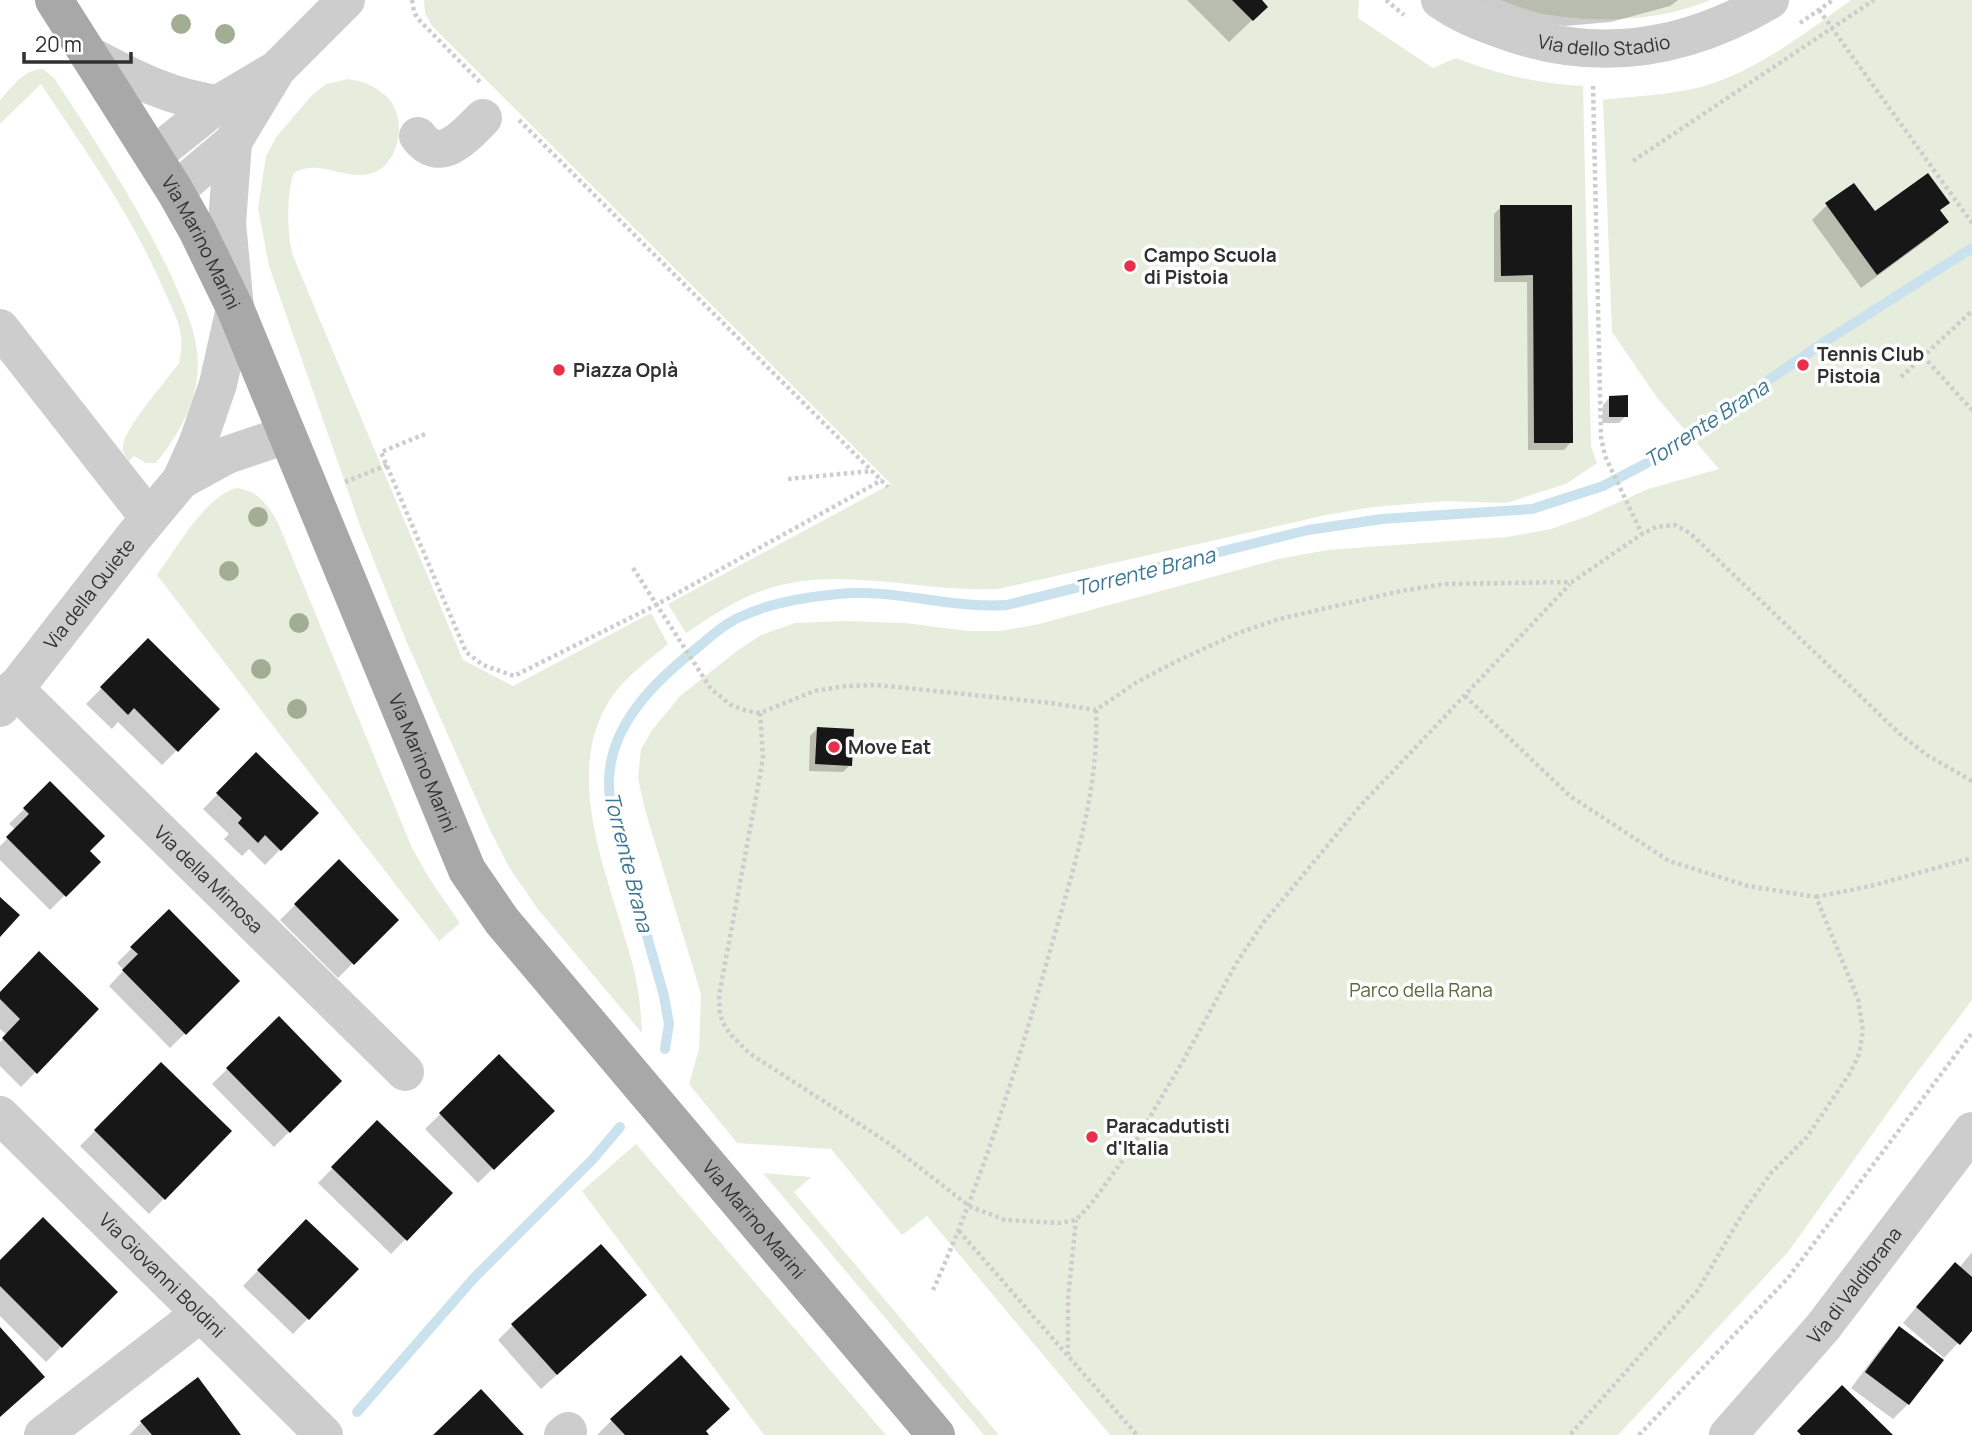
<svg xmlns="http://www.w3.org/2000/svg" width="1972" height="1435" viewBox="0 0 1972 1435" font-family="Manrope,sans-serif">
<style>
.green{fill:#e7eddd}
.shadow{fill:#0003}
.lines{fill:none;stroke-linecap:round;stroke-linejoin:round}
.stream{stroke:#cae2ed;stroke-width:10}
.building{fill:#171717}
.path{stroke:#cdcdcd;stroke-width:4.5;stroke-dasharray:3.5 3.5;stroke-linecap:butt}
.minor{stroke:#cdcdcd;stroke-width:38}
.major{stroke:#a8a8a8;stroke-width:38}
.tree{fill:#a2ae94}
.poi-dot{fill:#e8304b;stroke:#fff;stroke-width:2.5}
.labels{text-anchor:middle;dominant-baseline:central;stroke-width:7;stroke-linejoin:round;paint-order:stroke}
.street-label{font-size:19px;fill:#303030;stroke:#fff}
.poi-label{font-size:19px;font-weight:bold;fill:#303030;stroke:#fff;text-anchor:start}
.park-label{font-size:19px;fill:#566c3c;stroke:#fff}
.water-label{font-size:21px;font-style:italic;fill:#3c7893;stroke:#fff}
</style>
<rect width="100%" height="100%" fill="#fff"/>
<g class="green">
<path d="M424 0H1359L1358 18 1433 68 1456 58C1500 75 1536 83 1583 86L1591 446 1597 463 1566 484 1506 503 1445 501 1373 507 1326 515 998 589C920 593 837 563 761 591 734 601 710 617 686 633L668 604 891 484 432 26 425 13Z"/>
<path d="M1501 0H1710C1660 22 1597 23 1543 14 1529 11 1514 5 1501 0Z"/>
<path d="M1851 0H1972V1000L1909 1083 1788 1252 1618 1435H1110L927 1216 902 1235 831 1149 737 1143 689 1084 699 1049 701 994 645 810 638 778 641 749 653 729 680 696 737 651 761 635 795 623 842 621 905 623 968 631H1000L1039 624 1278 559 1327 550 1507 537 1551 529 1588 516 1648 489 1719 469 1658 399 1612 332 1603 100C1641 95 1683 95 1719 81 1765 64 1811 29 1851 0Z"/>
<path d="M43 69 54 78C96 142 138 206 171 275 183 303 197 331 198 362 198 401 180 433 156 463H146L134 456 129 461C125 456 122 452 123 446 125 426 166 382 179 363 181 354 182 346 181 336 179 319 169 302 162 286 131 214 84 149 41 84L0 124V100C12 87 24 69 43 69Z"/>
<path d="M348 79C364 81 375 86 387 97 409 118 399 168 369 174 344 180 318 158 294 173 286 192 287 236 293 256L463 660 513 686 651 613 668 644C649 660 625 677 611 698 558 778 614 887 634 970 639 991 641 1012 642 1033L537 908 509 867 489 828 405 638 362 531 269 266 258 208 266 156 277 136 312 95 326 84Z"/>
<path d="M237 488C257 490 269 506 278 523L412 848 431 881 460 923 439 941 157 575C176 549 205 496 237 488Z"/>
<path d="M636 1144 886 1435H764L582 1191Z"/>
<path d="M763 1173 811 1177 794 1192 999 1435H984Z"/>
</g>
<g class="shadow">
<path d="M1187 0H1259L1266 7 1229 42Z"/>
<path d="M1441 0H1678L1670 6 1611 22 1565 26 1516 20Z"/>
<path d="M1947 203 1939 211 1947 221 1932 236 1861 288 1812 220 1827 205 1874 214Z"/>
<path d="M1501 207H1570L1571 442 1564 450H1528L1527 282H1494V214Z"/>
<path d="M1610 397 1626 416 1619 423H1602L1603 405Z"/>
<path d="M148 641 218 709 162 765 118 722 112 729 86 704Z"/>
<path d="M817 729 850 765 843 772 809 771 810 736Z"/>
<path d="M256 755 316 813 265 865 249 849 242 856 224 839 229 834 203 809Z"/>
<path d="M50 783 87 851 98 862 50 910 0 860V846L16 830 9 824Z"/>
<path d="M339 862 396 920 338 978 280 920Z"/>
<path d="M169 911 238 981 170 1048 109 986 124 970 117 963Z"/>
<path d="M0 994 97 1009 21 1087 0 1066V1042L7 1035 0 1029Z"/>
<path d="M279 1018 340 1081 274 1147 212 1084Z"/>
<path d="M499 1057 552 1111 478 1183 425 1129Z"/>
<path d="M161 1064 230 1131 149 1214 80 1146Z"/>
<path d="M377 1123 450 1193 391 1254 318 1183Z"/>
<path d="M306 1221 356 1269 293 1334 243 1286Z"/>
<path d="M1972 1252V1328L1944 1358 1903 1323 1940 1279 1959 1268Z"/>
<path d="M0 1263 115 1292 46 1362 0 1316Z"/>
<path d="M629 1310 541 1389 498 1340 513 1325Z"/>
<path d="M1899 1329 1941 1360 1908 1404 1893 1419 1851 1388 1884 1344Z"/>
<path d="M612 1420 704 1432 707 1435H597Z"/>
<path d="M142 1422 239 1435H129Z"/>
</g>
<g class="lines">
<g class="stream">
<path d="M665 1049 669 1024 664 996C652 954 640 911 628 869 621 842 610 814 609 786 607 727 655 681 697 648 710 637 724 624 740 617 769 603 806 597 838 594 894 588 950 609 1007 605L1308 530 1382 519 1532 509 1603 486 1645 464 1829 339 1972 248"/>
<path d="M357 1412 474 1278 593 1159 620 1127"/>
</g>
</g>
<g class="building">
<path d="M1232 0H1262L1268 7 1253 21Z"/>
<path d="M1928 173 1950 203 1940 210 1949 222 1877 275 1825 203 1854 183 1875 211Z"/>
<path d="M1500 205H1572L1573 443H1534L1533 275 1501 276Z"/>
<path d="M1628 395V417H1609V396Z"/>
<path d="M148 638 220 709 178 752 134 708 128 715 100 687Z"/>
<path d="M817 727 854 729 852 766 815 764Z"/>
<path d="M256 752 319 813 281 851 265 835 258 843 238 823 242 818 216 793Z"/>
<path d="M50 781 105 836 90 851 101 862 66 897 6 837 29 814 23 808Z"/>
<path d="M339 859 399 920 354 965 294 904Z"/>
<path d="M0 897 20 915 0 937Z"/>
<path d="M169 909 240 981 186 1035 122 970 138 954 130 947Z"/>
<path d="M39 951 99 1009 37 1074 2 1038 20 1019 0 999V992Z"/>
<path d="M279 1016 342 1081 290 1133 226 1068Z"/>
<path d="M499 1054 555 1111 494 1170 439 1113Z"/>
<path d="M161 1062 232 1131 165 1200 94 1130Z"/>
<path d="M377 1120 453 1193 407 1241 331 1167Z"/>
<path d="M43 1217 118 1292 62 1348 0 1286V1260Z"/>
<path d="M306 1219 359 1269 309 1320 257 1270Z"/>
<path d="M601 1244 647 1295 557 1375 511 1324Z"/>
<path d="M1955 1262 1972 1277V1331L1960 1345 1916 1307Z"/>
<path d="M1899 1326 1944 1360 1909 1405 1865 1372Z"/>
<path d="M0 1327 45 1377 0 1417Z"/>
<path d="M681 1355 730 1409 706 1431 709 1435H625L610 1419Z"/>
<path d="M198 1377 241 1435H152L140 1421Z"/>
<path d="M1842 1385 1893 1435H1801L1797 1431Z"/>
<path d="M481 1389 524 1435H433Z"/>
</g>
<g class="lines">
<g class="path">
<path d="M412 0 414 12 418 19 480 82"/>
<path d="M1386 0 1404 15"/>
<path d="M1819 10 1972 223"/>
<path d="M1800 23 1833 0"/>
<path d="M1593 86 1601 437 1605 456 1642 534"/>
<path d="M519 120 888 487"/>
<path d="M1633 161 1874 0"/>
<path d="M1923 356 1972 410"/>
<path d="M1901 377 1972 311"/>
<path d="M425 434 381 452 466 652 483 665 514 676 656 605 882 480"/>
<path d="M788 479 872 471"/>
<path d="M345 482 387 465"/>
<path d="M633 568 711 689 731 705 747 711 760 713 814 691 846 686 877 685 1051 703 1096 710 1137 682 1175 662 1238 633 1279 619 1401 591 1444 584 1572 582 1642 534 1656 527 1675 525 1690 533 1900 734 1927 755 1972 781"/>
<path d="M1465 696 1570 796 1669 861 1748 886 1816 897 1858 999 1863 1031 1859 1054 1850 1073 1807 1137 1771 1173 1744 1211 1698 1290 1570 1435"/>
<path d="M760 713 763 757 761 770 719 996 720 1014 723 1023 731 1035 749 1053 887 1142 969 1206 1005 1220 1059 1223 1076 1220 1091 1204 1131 1149 1183 1061 1237 962 1264 922 1361 805 1570 584"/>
<path d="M1816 897 1871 886 1972 858"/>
<path d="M959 1231 1137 1435"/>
<path d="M933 1290C983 1179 1019 1061 1052 944 1074 866 1099 792 1096 710"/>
<path d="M1068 1355V1299L1076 1220"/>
<path d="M1639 1435 1788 1278 1972 1033"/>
</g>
<g class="minor">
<path id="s1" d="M1440 0C1460 14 1480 22 1503 30 1596 64 1685 50 1770 0"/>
<path d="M89 55C133 78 167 97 218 104"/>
<path d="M418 136C440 166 465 136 483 118"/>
<path d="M153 156 218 104 272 72"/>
<path d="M175 191 233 142 277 69 346 0"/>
<path d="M0 328 149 518"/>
<path d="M181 480 227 455 286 435"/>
<path id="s2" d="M14 688 405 1072"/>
<path id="s3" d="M0 708 136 534 181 480 198 442 218 384 235 308 227 223 233 142"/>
<path id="s4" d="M0 1115 324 1435"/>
<path d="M43 1435 201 1313"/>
<path d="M563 1435 568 1431"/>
<path id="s5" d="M1728 1435 1823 1327 1972 1131"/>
</g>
<path class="major" id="s6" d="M54 0 175 191 197 230 235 308 467 870 502 921 936 1435"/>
</g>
<g class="tree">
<circle cx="181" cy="24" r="10"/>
<circle cx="225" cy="34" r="10"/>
<circle cx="258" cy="517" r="10"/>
<circle cx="229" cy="571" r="10"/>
<circle cx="299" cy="623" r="10"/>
<circle cx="261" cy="669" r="10"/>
<circle cx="297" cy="709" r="10"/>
</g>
<g class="poi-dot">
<circle cx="1130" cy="266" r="7"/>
<circle cx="1803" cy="365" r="7"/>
<circle cx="559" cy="370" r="7"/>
<circle cx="834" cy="747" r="7"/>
<circle cx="1092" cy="1137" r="7"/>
</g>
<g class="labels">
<g class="street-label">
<text stroke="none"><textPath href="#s1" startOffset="173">Via dello Stadio</textPath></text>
<text stroke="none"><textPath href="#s6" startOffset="284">Via Marino Marini</textPath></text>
<text stroke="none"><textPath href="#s3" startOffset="145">Via della Quiete</textPath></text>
<text stroke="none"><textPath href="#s6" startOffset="850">Via Marino Marini</textPath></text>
<text stroke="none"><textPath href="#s2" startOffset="273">Via della Mimosa</textPath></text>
<text stroke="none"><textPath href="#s6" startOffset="1418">Via Marino Marini</textPath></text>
<text stroke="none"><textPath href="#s4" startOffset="228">Via Giovanni Boldini</textPath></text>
<text stroke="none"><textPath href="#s5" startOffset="196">Via di Valdibrana</textPath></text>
</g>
<g class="poi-label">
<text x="1144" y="255">Campo Scuola<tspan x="1144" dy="22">di Pistoia</tspan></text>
<text x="1817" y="354">Tennis Club<tspan x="1817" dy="22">Pistoia</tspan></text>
<text x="573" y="370">Piazza Oplà</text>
<text x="848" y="747">Move Eat</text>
<text x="1106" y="1126">Paracadutisti<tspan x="1106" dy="22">d'Italia</tspan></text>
</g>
<g class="park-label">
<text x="1421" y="990">Parco della Rana</text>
</g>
<g class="water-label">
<text transform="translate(1706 423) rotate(-33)">Torrente Brana</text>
<text transform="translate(1145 571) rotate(-14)">Torrente Brana</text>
<text transform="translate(629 862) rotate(76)">Torrente Brana</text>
</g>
</g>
<path d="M24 52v10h107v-10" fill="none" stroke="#303030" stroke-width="3.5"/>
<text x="35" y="52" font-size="21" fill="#303030" stroke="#ffffff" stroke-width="5" paint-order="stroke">20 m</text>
</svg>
